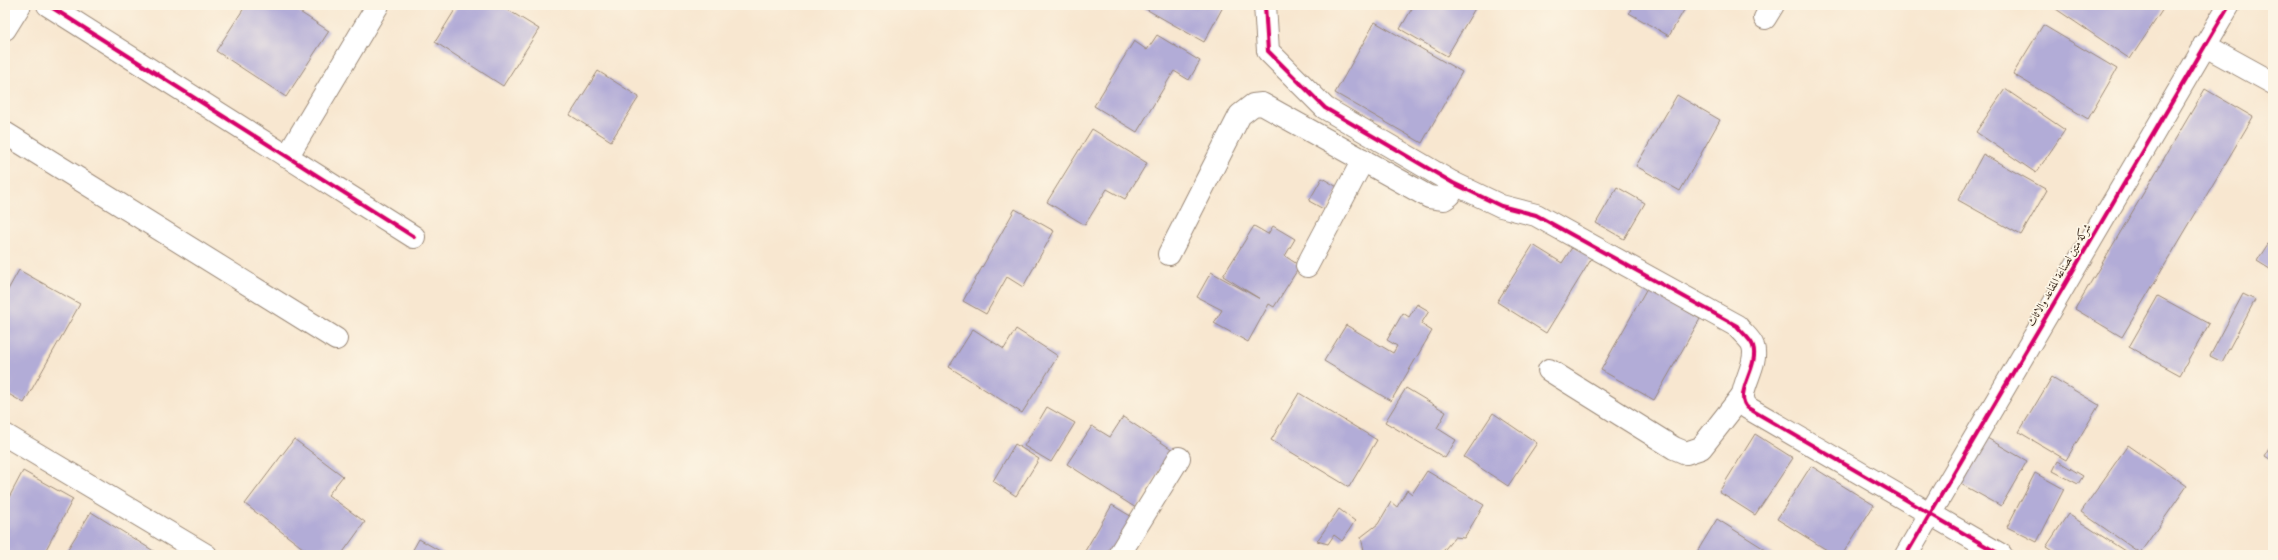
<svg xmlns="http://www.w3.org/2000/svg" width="2278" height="560" viewBox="0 0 2278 560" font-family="Alegreya,Amiri,serif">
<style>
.building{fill:#b2acd7}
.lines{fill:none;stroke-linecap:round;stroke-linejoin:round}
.minor-casing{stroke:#9a8877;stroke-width:24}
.minor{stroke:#fff;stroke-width:22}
.cycleway-casing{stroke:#fcf5e5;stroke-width:6}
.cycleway{stroke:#d6006c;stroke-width:4}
.labels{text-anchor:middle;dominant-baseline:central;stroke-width:3.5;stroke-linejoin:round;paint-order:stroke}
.street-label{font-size:11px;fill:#3b2a1e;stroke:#fcf5e5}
</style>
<rect width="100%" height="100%" fill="#fcf5e5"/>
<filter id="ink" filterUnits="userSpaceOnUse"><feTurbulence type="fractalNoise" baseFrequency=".025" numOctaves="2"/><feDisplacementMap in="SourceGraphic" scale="8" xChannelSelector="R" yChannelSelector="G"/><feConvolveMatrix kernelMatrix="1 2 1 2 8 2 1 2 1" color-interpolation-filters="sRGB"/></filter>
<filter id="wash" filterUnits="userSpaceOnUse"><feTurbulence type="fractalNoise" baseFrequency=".012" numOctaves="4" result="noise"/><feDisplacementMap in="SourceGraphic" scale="16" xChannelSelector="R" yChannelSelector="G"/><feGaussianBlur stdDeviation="0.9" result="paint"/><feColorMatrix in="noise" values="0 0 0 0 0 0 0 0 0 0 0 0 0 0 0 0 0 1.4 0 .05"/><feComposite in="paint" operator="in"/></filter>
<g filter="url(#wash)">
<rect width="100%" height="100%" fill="#f8e7d0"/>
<g id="blocks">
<g class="building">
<path d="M246 5H289L329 31 286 97 216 51Z"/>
<path d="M458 5H500L539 29 503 86 435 42Z"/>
<path d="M1146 5H1224L1204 42 1144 8Z"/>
<path d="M1414 5H1477L1447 56 1400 29Z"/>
<path d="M1633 5H1687L1669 36 1629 13Z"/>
<path d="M2059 5H2158L2163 9 2130 59 2056 9Z"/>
<path d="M1375 22 1462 72 1422 143 1335 93Z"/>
<path d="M2043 25 2117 69 2088 119 2013 74Z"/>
<path d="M1157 35 1200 61 1189 80 1174 71 1137 132 1094 106 1134 41 1147 50Z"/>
<path d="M598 71 639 97 611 141 570 115Z"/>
<path d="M2005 89 2065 130 2036 173 1976 132Z"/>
<path d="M2205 89 2253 117 2122 337 2075 309Z"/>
<path d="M1677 95 1720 120 1680 191 1636 166Z"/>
<path d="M1092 129 1147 163 1125 199 1107 189 1085 225 1047 202Z"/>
<path d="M1983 154 2047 190 2021 235 1958 200Z"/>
<path d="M1322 178 1339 188 1327 211 1309 201Z"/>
<path d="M1617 187 1645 203 1624 239 1596 223Z"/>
<path d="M1015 209 1054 231 1023 287 1007 277 986 314 963 301Z"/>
<path d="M1254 226 1268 234 1273 226 1295 239 1285 256 1300 266 1274 307 1269 304 1248 342 1214 323 1222 310 1197 297 1211 272 1260 299 1223 276Z"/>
<path d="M2273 236V271L2257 261Z"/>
<path d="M1533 245 1562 263 1573 246 1592 258 1546 333 1497 302Z"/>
<path d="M19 270 80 304 24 403 5 392V295Z"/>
<path d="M1647 288 1700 319 1654 400 1601 370Z"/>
<path d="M2243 294 2255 300 2222 362 2210 356Z"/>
<path d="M2158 296 2209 324 2180 375 2129 347Z"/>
<path d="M1417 304 1429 311 1421 324 1432 331 1391 401 1324 361 1346 325 1393 353 1397 346 1387 340 1403 313 1409 317Z"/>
<path d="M973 329 1004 349 1016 329 1058 356 1022 413 949 367Z"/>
<path d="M2052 377 2099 405 2066 460 2019 432Z"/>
<path d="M1406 388 1446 412 1437 428 1456 440 1445 458 1385 422Z"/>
<path d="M1299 393 1377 440 1349 487 1271 440Z"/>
<path d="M1047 407 1075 423 1051 462 1024 446Z"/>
<path d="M1493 413 1537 443 1508 486 1464 457Z"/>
<path d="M1123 417 1173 450 1136 508 1067 464 1092 426 1110 437Z"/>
<path d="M1755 434 1793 458 1755 515 1719 492Z"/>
<path d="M1987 438 2027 461 2001 506 1961 484Z"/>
<path d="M294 439 343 476 328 495 365 522 341 555H312L245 504Z"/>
<path d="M2273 441V461L2265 456Z"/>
<path d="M1015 444 1039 459 1016 496 993 481Z"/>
<path d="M2128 445 2187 486 2140 553 2081 512Z"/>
<path d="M2058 461 2083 476 2078 484 2053 471Z"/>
<path d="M1811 466 1874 505 1842 555H1835L1777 519Z"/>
<path d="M23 471 73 499 43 555H10L5 552V505Z"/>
<path d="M1427 471 1484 505 1464 538 1455 537 1440 555H1365L1361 537 1378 524 1391 502 1397 507 1407 490 1412 494Z"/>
<path d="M2035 473 2064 489 2037 542 2007 527Z"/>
<path d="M1112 505 1134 518 1112 555H1091L1085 551Z"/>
<path d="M1339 509 1355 521 1342 541 1334 535 1328 544 1317 541Z"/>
<path d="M91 512 160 555H64Z"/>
<path d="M2068 514 2131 555H2058L2046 547Z"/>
<path d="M1717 519 1774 555H1695Z"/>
<path d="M419 539 447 555H410Z"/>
</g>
</g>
</g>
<g filter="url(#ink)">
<use href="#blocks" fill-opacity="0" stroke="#9a8877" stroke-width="1"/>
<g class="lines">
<g class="minor-casing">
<g id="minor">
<path d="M48 5 414 237"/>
<path d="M1265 5 1268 51 1325 108 1453 183 1501 206 1536 215 1737 326C1741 332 1751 339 1753 346 1760 367 1732 394 1748 408L2001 555"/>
<path d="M1765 18 1773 5"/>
<path d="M5 29 20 5"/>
<path d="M2204 45 2273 83"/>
<path d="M5 133 336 339"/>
<path d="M287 157 378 5"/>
<path d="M1169 254 1240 115 1253 105 1262 104 1429 197 1444 199 1450 195 1453 183"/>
<path d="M1307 266 1363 160"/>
<path d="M1549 370 1674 448 1686 453 1701 448 1741 397"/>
<path d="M5 435 206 555"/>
<path d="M1119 555 1179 458"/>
<path d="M1906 555 2229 5"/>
</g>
</g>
<use href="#minor" class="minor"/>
<g class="cycleway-casing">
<g id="cycleway">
<path d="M48 5 414 237"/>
<path d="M1265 5 1268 51 1325 108 1453 183 1501 206 1536 215 1737 326C1741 332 1751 339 1753 346 1760 367 1732 394 1748 408L2001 555"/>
<path d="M1906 555 2229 5"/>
</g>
</g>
<use href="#cycleway" class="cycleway"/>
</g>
</g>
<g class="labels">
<g class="street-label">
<text transform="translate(2059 275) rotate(-60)">شركة متين لصناعة المقاعد والاثاث</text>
</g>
</g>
<rect width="2278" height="560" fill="none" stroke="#fcf5e5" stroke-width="20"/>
</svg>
